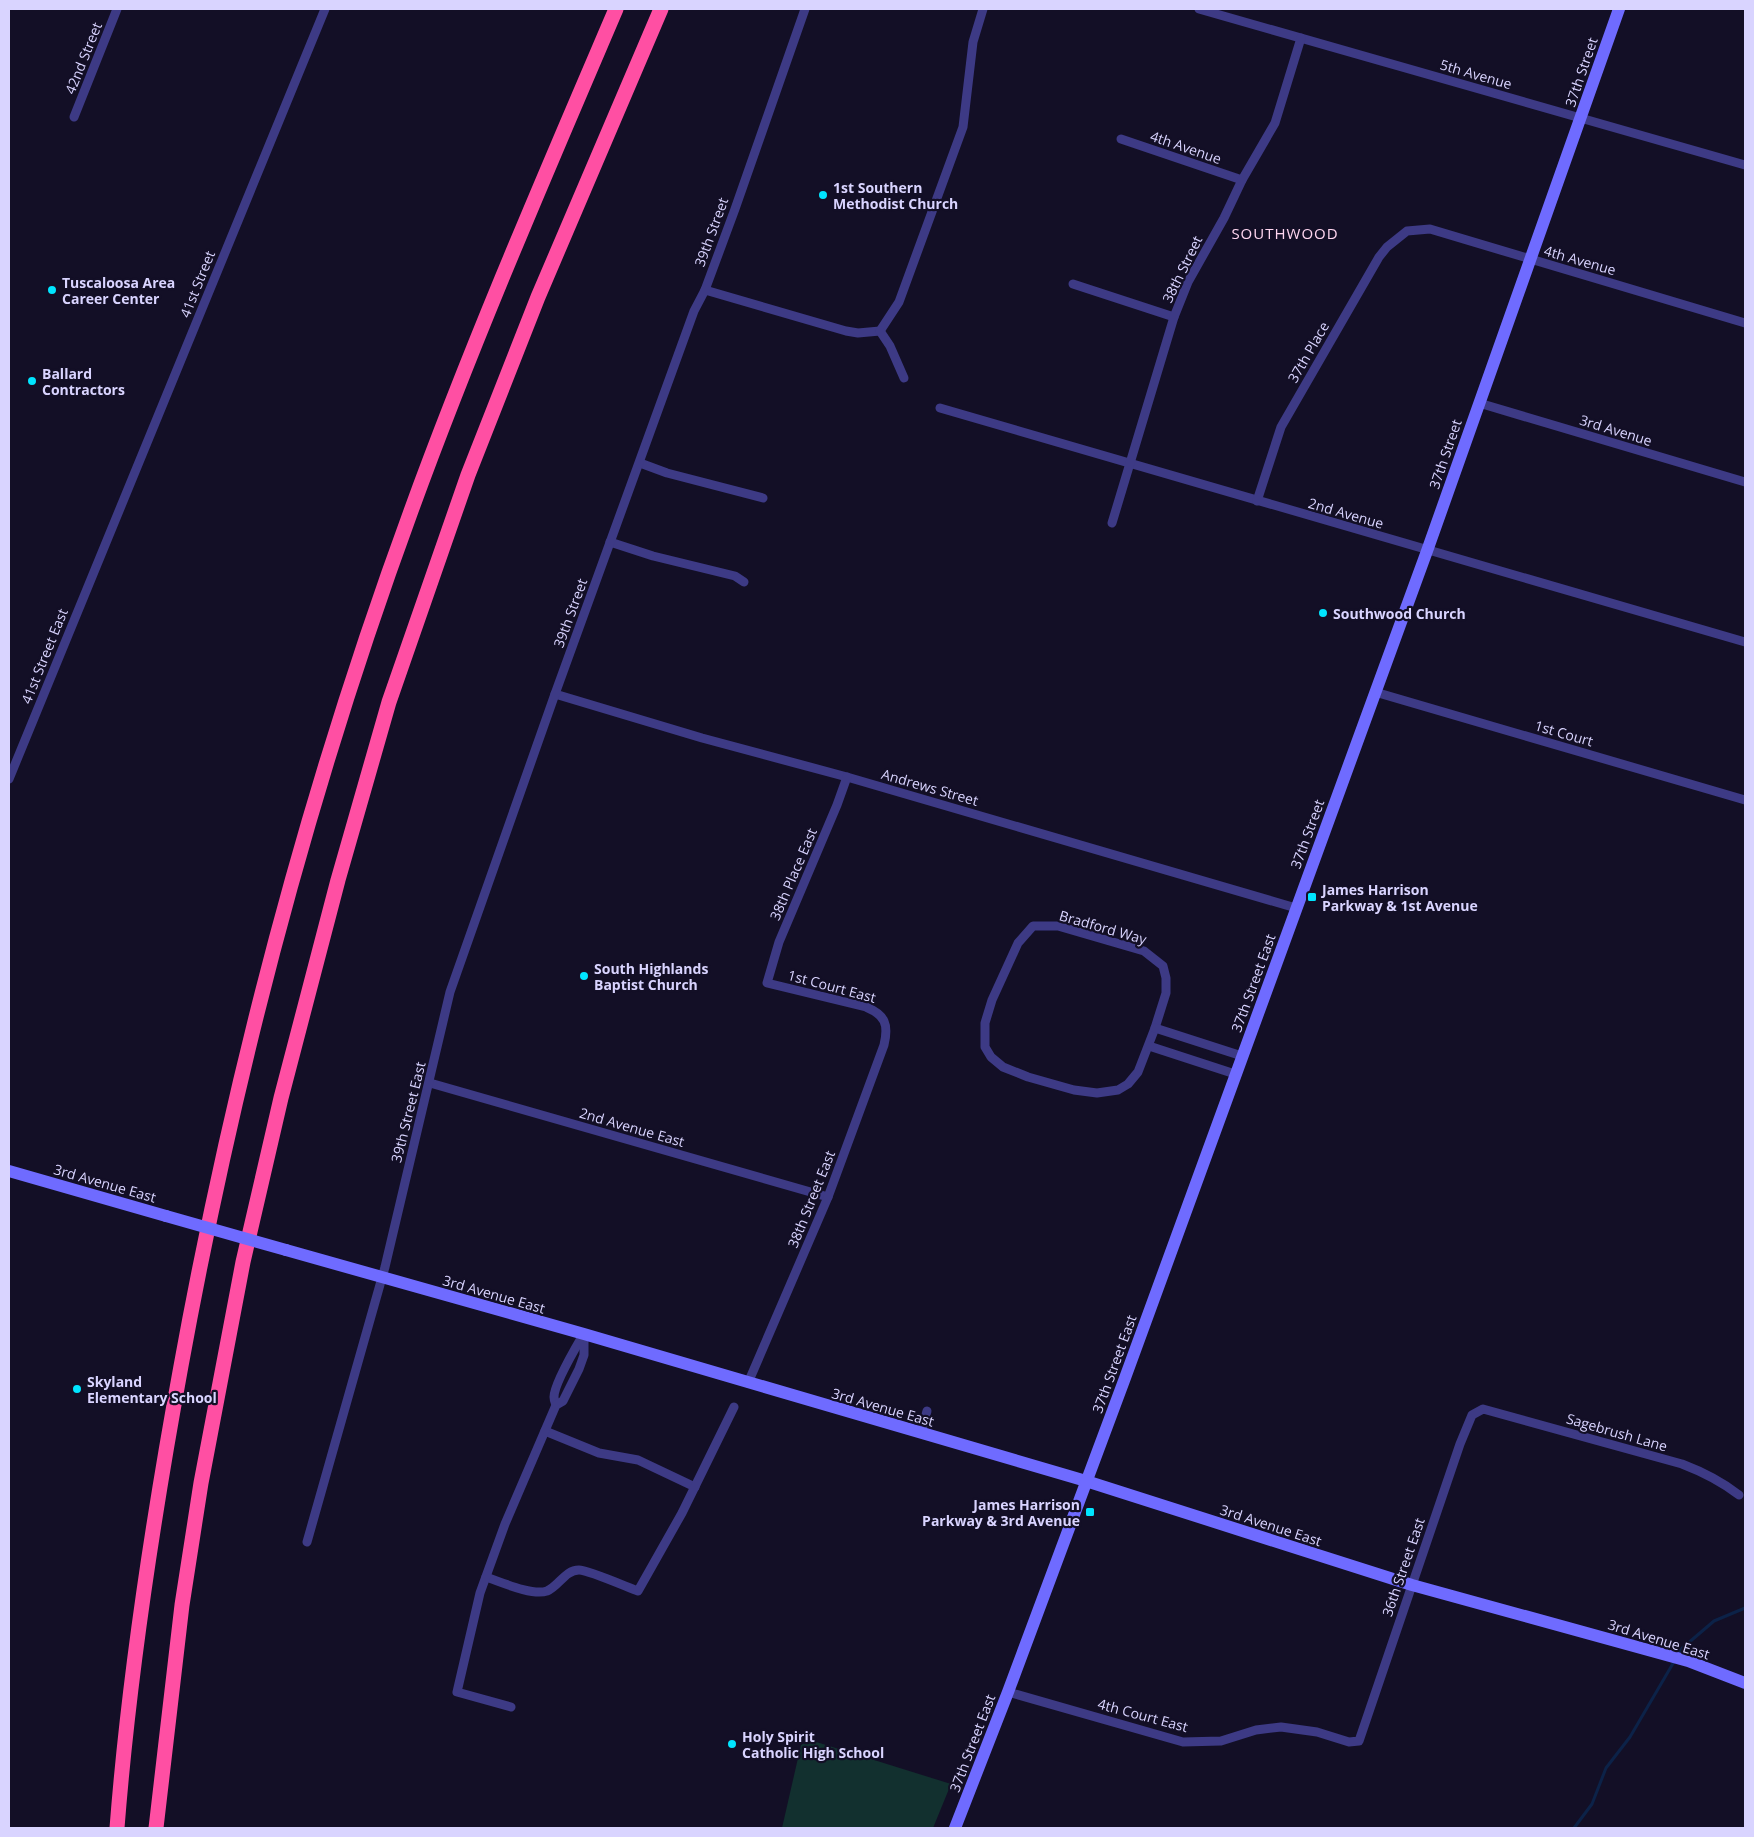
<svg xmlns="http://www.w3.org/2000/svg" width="1754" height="1837" viewBox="0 0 1754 1837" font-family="'Open Sans',sans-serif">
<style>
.green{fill:#12302f}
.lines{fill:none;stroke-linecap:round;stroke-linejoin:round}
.stream{stroke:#0c2248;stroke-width:3}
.street{stroke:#3d3a85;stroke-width:9}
.secondary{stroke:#6f6bff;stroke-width:12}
.highway{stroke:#ff4fa3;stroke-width:15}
.secondary-bridge{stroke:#6f6bff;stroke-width:12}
.poi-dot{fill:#00e5ff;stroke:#130f26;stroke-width:2}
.labels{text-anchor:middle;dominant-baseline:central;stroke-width:4.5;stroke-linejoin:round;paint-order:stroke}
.street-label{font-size:14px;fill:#d9d4ff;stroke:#130f26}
.poi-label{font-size:14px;font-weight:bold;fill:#d9d4ff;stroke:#130f26;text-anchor:start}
.neighbourhood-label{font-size:15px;letter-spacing:1px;fill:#ffd6f0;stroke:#130f26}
</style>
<rect width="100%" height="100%" fill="#130f26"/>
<path class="green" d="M810 1740 951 1784 933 1828H782L801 1745Z"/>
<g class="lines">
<g class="stream">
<path d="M1678 1655 1680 1650 1714 1621 1745 1608"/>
<path d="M1574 1828 1592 1804 1606 1768 1630 1737 1675 1660"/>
</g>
<g class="street">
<path d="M1199 9 1745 165"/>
<path d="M74 117 117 9"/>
<path d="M1121 139 1242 180"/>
<path d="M1073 284 1174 317"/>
<path d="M705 290 846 331 858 333 880 331"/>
<path d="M880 331 899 302 963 127 973 42 983 9"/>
<path d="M880 331 890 346 904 378"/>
<path d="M1479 403 1745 482"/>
<path d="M940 408 1745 642"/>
<path d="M640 463 667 473 763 498"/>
<path d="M1257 501 1281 427 1379 257 1387 247 1407 231 1430 229 1745 323"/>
<path d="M1112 523 1174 317 1188 282 1224 218 1242 180 1275 123 1301 38"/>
<path d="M610 542 653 556 735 576 744 582"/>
<path d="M1375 692 1745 800"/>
<path d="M555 694 702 738 847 777 1296 908"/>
<path d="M9 779 325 9"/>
<path d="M1033 926H1058L1144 951 1163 966 1166 978V993L1155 1028 1138 1072 1128 1084 1118 1090 1097 1093 1074 1090 1028 1077 1003 1067 991 1057 985 1047V1023L992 1000 1018 943Z"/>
<path d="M1155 1028 1242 1056"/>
<path d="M1149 1046 1235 1074"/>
<path d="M430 1083 828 1197"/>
<path d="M748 1383 828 1197 884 1045C889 1024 885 1015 866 1007L767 983 779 942 837 805 847 777"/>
<path d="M556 1405C555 1402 554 1400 554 1397 554 1384 576 1347 583 1335"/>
<path d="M545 1431 599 1453 638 1460 695 1487"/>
<path d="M921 1433 927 1411"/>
<path d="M307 1542 385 1267 450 992 555 694 694 311 705 290 735 209 805 9"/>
<path d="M486 1577C501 1582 532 1596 547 1591 559 1586 565 1570 579 1570 588 1570 627 1587 638 1591L682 1513 734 1407"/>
<path d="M1008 1692 1183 1742 1221 1741 1256 1730 1281 1727 1317 1732 1349 1742 1359 1741 1460 1444 1472 1415 1483 1409 1682 1464C1703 1472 1721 1481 1739 1495"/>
<path d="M511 1707 457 1692 480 1593 505 1524 556 1405 563 1401 579 1369 584 1355V1334"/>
</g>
<g class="secondary">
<path d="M9 1171 166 1216"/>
<path d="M286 1250 584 1334 1086 1481 1412 1585 1688 1661 1745 1683"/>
<path d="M955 1828 1008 1692 1125 1378 1427 551 1619 9"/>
</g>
<g class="highway">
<path d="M117 1828C129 1673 153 1519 181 1366 234 1075 309 789 411 511 473 341 545 175 616 9"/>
<path d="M156 1828 182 1605 201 1483 243 1262 281 1098 338 880 389 702 468 475 538 297 661 9"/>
</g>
<path class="secondary-bridge" d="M166 1216 286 1250"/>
</g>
<g class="poi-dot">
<circle cx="823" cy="195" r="5"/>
<circle cx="52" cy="290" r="5"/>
<circle cx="32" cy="381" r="5"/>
<circle cx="1323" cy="613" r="5"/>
<rect x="1307" y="892" width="10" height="10" rx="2.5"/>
<circle cx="584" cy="976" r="5"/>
<circle cx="77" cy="1389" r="5"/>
<rect x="1085" y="1507" width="10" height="10" rx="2.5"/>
<circle cx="732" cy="1744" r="5"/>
</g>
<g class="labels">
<g class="street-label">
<text transform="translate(83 58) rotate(-68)">42nd Street</text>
<text transform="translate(1581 72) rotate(-71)">37th Street</text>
<text transform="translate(1476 74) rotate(16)">5th Avenue</text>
<text transform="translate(1186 147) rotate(19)">4th Avenue</text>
<text transform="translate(711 232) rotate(-70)">39th Street</text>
<text transform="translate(1580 260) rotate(16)">4th Avenue</text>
<text transform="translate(1182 269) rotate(-64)">38th Street</text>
<text transform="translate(197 284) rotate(-68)">41st Street</text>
<text transform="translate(1308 352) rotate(-60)">37th Place</text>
<text transform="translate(1616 430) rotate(17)">3rd Avenue</text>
<text transform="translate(1445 454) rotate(-71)">37th Street</text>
<text transform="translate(1346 513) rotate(16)">2nd Avenue</text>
<text transform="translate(570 613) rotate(-70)">39th Street</text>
<text transform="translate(44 656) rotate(-68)">41st Street East</text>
<text transform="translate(1564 733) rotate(16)">1st Court</text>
<text transform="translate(930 787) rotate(16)">Andrews Street</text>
<text transform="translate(1307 834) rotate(-70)">37th Street</text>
<text transform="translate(793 874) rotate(-67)">38th Place East</text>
<text transform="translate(1103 927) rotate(16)">Bradford Way</text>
<text transform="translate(1253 983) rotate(-70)">37th Street East</text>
<text transform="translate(832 986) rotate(15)">1st Court East</text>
<text transform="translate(408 1112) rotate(-76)">39th Street East</text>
<text transform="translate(632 1127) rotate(16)">2nd Avenue East</text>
<text transform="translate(105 1183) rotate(16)">3rd Avenue East</text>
<text transform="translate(811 1199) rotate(-68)">38th Street East</text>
<text transform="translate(494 1294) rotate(16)">3rd Avenue East</text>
<text transform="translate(1114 1364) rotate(-70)">37th Street East</text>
<text transform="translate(883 1407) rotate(16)">3rd Avenue East</text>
<text transform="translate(1617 1432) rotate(16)">Sagebrush Lane</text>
<text transform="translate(1271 1525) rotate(18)">3rd Avenue East</text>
<text transform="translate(1403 1567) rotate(-71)">36th Street East</text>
<text transform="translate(1659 1639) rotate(17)">3rd Avenue East</text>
<text transform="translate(1143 1715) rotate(15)">4th Court East</text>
<text transform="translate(972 1743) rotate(-69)">37th Street East</text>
</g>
<g class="poi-label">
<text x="833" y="187">1st Southern<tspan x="833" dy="16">Methodist Church</tspan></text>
<text x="62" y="282">Tuscaloosa Area<tspan x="62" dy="16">Career Center</tspan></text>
<text x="42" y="373">Ballard<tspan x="42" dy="16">Contractors</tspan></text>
<text x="1333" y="613">Southwood Church</text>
<text x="1322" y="889">James Harrison<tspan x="1322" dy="16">Parkway &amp; 1st Avenue</tspan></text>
<text x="594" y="968">South Highlands<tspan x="594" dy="16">Baptist Church</tspan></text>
<text x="87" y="1381">Skyland<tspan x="87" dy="16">Elementary School</tspan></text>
<text x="1080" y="1504" text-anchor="end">James Harrison<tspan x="1080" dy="16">Parkway &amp; 3rd Avenue</tspan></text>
<text x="742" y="1736">Holy Spirit<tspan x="742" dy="16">Catholic High School</tspan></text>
</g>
<g class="neighbourhood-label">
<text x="1285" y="233">SOUTHWOOD</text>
</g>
</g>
<rect width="1754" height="1837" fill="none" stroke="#d9d4ff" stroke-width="20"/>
</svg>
